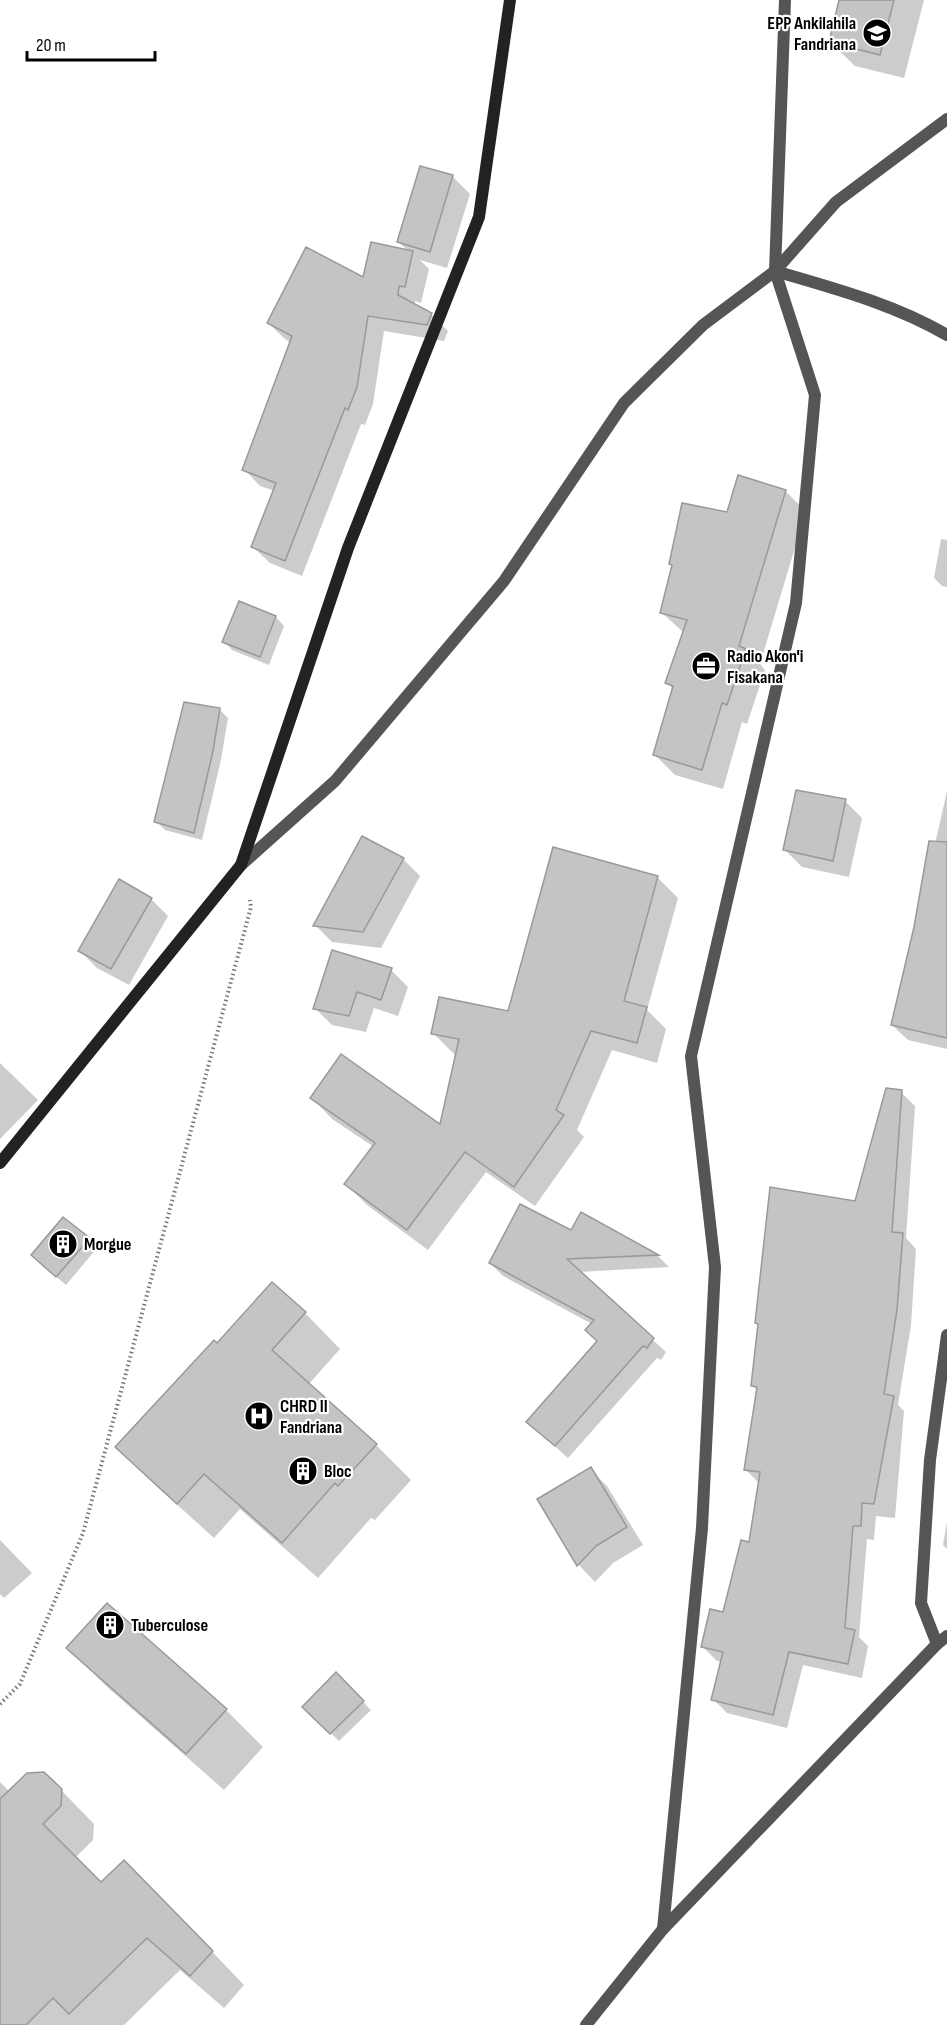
<svg xmlns="http://www.w3.org/2000/svg" width="947" height="2025" viewBox="0 0 947 2025" font-family="'Sofia Sans Condensed',sans-serif">
<style>
.shadow{fill:#0003}
.building{fill:#c4c4c4;stroke:#999;stroke-width:1.5}
.lines{fill:none;stroke-linecap:round;stroke-linejoin:round}
.path{stroke:#777;stroke-width:4;stroke-dasharray:1.5 3;stroke-linecap:butt}
.street{stroke:#555;stroke-width:12}
.secondary{stroke:#222;stroke-width:12}
.labels{text-anchor:middle;dominant-baseline:central;stroke-width:4.5;stroke-linejoin:round;paint-order:stroke}
.poi-label{font-size:18px;font-weight:bold;fill:#000;stroke:#fff;text-anchor:start}
</style>
<rect width="100%" height="100%" fill="#fff"/>
<g class="shadow">
<path d="M841 0H924L904 78 855 66 830 42Z"/>
<path d="M421 168 453 177 470 194 447 268 420 260 429 269 421 303 415 301V306L431 314 448 331 444 341 384 331 373 404 365 425 361 424 302 576 270 563 253 547 275 491 260 486 244 469 291 343 285 339 268 323 364 279 409 252 399 242Z"/>
<path d="M785 491 806 511 760 664 765 670 747 724 742 722 723 789 675 775 655 755 673 689 667 683 684 633 661 612 728 514Z"/>
<path d="M941 539 947 540V587L942 586 934 578Z"/>
<path d="M240 603 276 617 284 626 269 665 232 650 224 641Z"/>
<path d="M219 709 228 718 221 760 202 840 165 830 156 821Z"/>
<path d="M947 791V1049L908 1040 892 1025 921 896 923 897Z"/>
<path d="M845 801 862 818 849 877 802 867 785 850Z"/>
<path d="M554 849 658 878 678 898 647 1010 666 1029 657 1063 612 1050 577 1130 584 1137 535 1206 486 1172 428 1250 367 1205 346 1184 374 1147 332 1119 312 1098 441 1127 457 1055 454 1054 433 1033 509 1013Z"/>
<path d="M403 859 420 876 381 948 332 942 315 925Z"/>
<path d="M151 899 168 916 129 985 97 968 80 951Z"/>
<path d="M391 970 408 987 398 1016 374 1008 366 1032 332 1025 315 1008Z"/>
<path d="M0 1063 38 1100 0 1139Z"/>
<path d="M901 1092 915 1106 906 1238 916 1249 911 1325 898 1405 904 1411 895 1518 876 1516 874 1540 867 1539 859 1637 868 1646 862 1678 803 1665 787 1728 727 1713 713 1699 722 1662 717 1661 703 1647 724 1613 750 1544 760 1484 745 1469 758 1391 752 1385 759 1326 757 1323 856 1202Z"/>
<path d="M581 1214 658 1256 669 1267 578 1272 666 1352 661 1360 657 1358 568 1458 528 1422 598 1342 592 1324 503 1276 490 1263 572 1232Z"/>
<path d="M63 1219 97 1248 66 1285 41 1264Z"/>
<path d="M305 1313 340 1349 308 1385 376 1445 411 1480 375 1520 371 1518 318 1578 240 1509 214 1538 152 1482 117 1447 218 1345Z"/>
<path d="M590 1469 607 1486 643 1545 613 1563 595 1582 579 1565 539 1500Z"/>
<path d="M947 1522V1549L943 1545Z"/>
<path d="M0 1540 32 1573 4 1598 0 1594Z"/>
<path d="M68 1648 226 1710 263 1747 224 1790 105 1685Z"/>
<path d="M336 1675 371 1710 339 1741 304 1707Z"/>
<path d="M0 1782 10 1792 61 1790 94 1824 93 1840 75 1858 101 1884 157 1894 244 1985 224 2008 180 1970 124 2025H0Z"/>
</g>
<g class="building">
<path d="M839 0H894L880 55 829 42Z"/>
<path d="M420 166 453 175 430 252 397 242Z"/>
<path d="M371 242 413 251 405 287 399 286 398 295 432 313 427 325 368 316 357 387 348 410 345 408 285 561 251 547 276 483 242 470 292 336 267 323 306 247 363 277Z"/>
<path d="M738 475 786 490 739 646 746 649 727 705 722 703 702 770 653 755 673 686 665 683 687 620 660 613 672 565 669 564 682 503 727 512Z"/>
<path d="M239 601 276 616 260 657 222 642Z"/>
<path d="M184 702 220 708 213 751 194 833 154 822Z"/>
<path d="M796 790 846 799 833 861 783 850Z"/>
<path d="M362 836 404 858 363 932 313 926Z"/>
<path d="M929 841 947 842V1038L891 1025 914 927Z"/>
<path d="M553 847 658 876 624 1001 647 1007 637 1043 591 1031 556 1110 564 1115 514 1187 465 1152 407 1230 344 1184 375 1143 310 1098 341 1054 440 1124 459 1039 431 1034 439 997 508 1011Z"/>
<path d="M119 879 152 898 111 969 78 951Z"/>
<path d="M332 950 392 968 381 1000 357 992 349 1016 313 1009Z"/>
<path d="M886 1088 902 1090 892 1232 903 1233 897 1310 884 1394 894 1396 874 1504 862 1503 861 1526H853L845 1628 855 1630 848 1664 789 1652 773 1715 711 1700 723 1652 701 1647 710 1609 723 1612 741 1540 749 1542 760 1472 744 1470 757 1387 751 1386 758 1324 755 1323 770 1187 855 1201Z"/>
<path d="M520 1204 571 1230 581 1212 659 1255 567 1259 654 1338 647 1348 643 1346 555 1446 526 1422 597 1341 585 1330 594 1320 489 1263Z"/>
<path d="M63 1217 90 1238 56 1277 31 1255Z"/>
<path d="M272 1282 306 1312 272 1350 377 1444 338 1486 335 1483 282 1543 204 1474 177 1504 115 1447 214 1340 217 1343Z"/>
<path d="M591 1467 627 1527 596 1546 577 1566 537 1499Z"/>
<path d="M107 1603 227 1709 186 1754 66 1648Z"/>
<path d="M336 1672 364 1701 330 1734 302 1707Z"/>
<path d="M44 1772 62 1789 61 1806 43 1824 101 1882 124 1860 213 1951 190 1976 147 1938 69 2014 53 1998 26 2025H0V1799L27 1773Z"/>
</g>
<g class="lines">
<path class="path" d="M0 1704 20 1684 83 1533 251 907 250 900"/>
<g class="street">
<path d="M775 271C833 288 894 304 947 335"/>
<path d="M241 865 335 781 504 581 624 403 703 325 775 271 836 202 947 119"/>
<path d="M937 1644 921 1603 930 1460 947 1335"/>
<path d="M663 1929 702 1528 715 1267 691 1056 796 603 815 395 775 271 785 0"/>
<path d="M586 2025 663 1929 937 1644 947 1636"/>
</g>
<path class="secondary" d="M0 1163 241 865 348 548 479 217 510 0"/>
</g>
<defs>
<g id="school-disc" transform="scale(1.5)"><circle r="9.5" fill="#000" stroke="#fff"/><path d="M0-5L7-2L0 1L-7-2ZM-4 1L0 2.5L4 1V4Q0 6-4 4Z" fill="#fff"/></g>
<g id="office-disc" transform="scale(1.5)"><circle r="9.5" fill="#000" stroke="#fff"/><path d="M-6-3h4V-5.5h4V-3h4V5H-6ZM-1-4.5V-3h2v-1.5ZM-6 0V1H6V0Z" fill="#fff"/></g>
<g id="building-disc" transform="scale(1.5)"><circle r="9.5" fill="#000" stroke="#fff"/><path d="M-4-6H4V6H1V3H-1V6H-4ZM-2.5-4.3h1.7v1.8h-1.7ZM.8-4.3h1.7v1.8H.8ZM-2.5-1h1.7V.8h-1.7ZM.8-1h1.7V.8H.8Z" fill="#fff"/></g>
<g id="hospital-disc" transform="scale(1.5)"><circle r="9.5" fill="#000" stroke="#fff"/><path d="M-5-5h3v3.5h4V-5h3V5h-3V1.5h-4V5h-3Z" fill="#fff"/></g>
</defs>
<g fill-rule="evenodd">
<use href="#school-disc" x="877" y="33"/>
<use href="#office-disc" x="706" y="666"/>
<use href="#building-disc" x="63" y="1244"/>
<use href="#hospital-disc" x="259" y="1416"/>
<use href="#building-disc" x="303" y="1471"/>
<use href="#building-disc" x="110" y="1625"/>
</g>
<g class="labels">
<g class="poi-label">
<text x="856" y="23" text-anchor="end">EPP Ankilahila<tspan x="856" dy="21">Fandriana</tspan></text>
<text x="727" y="656">Radio Akon'i<tspan x="727" dy="21">Fisakana</tspan></text>
<text x="84" y="1244">Morgue</text>
<text x="280" y="1406">CHRD II<tspan x="280" dy="21">Fandriana</tspan></text>
<text x="324" y="1471">Bloc</text>
<text x="131" y="1625">Tuberculose</text>
</g>
</g>
<path d="M27 51v9h128v-9" fill="none" stroke="#000000" stroke-width="3"/>
<text x="36" y="51" font-size="18" fill="#000000" stroke="#ffffff" stroke-width="4.5" paint-order="stroke">20 m</text>
</svg>
